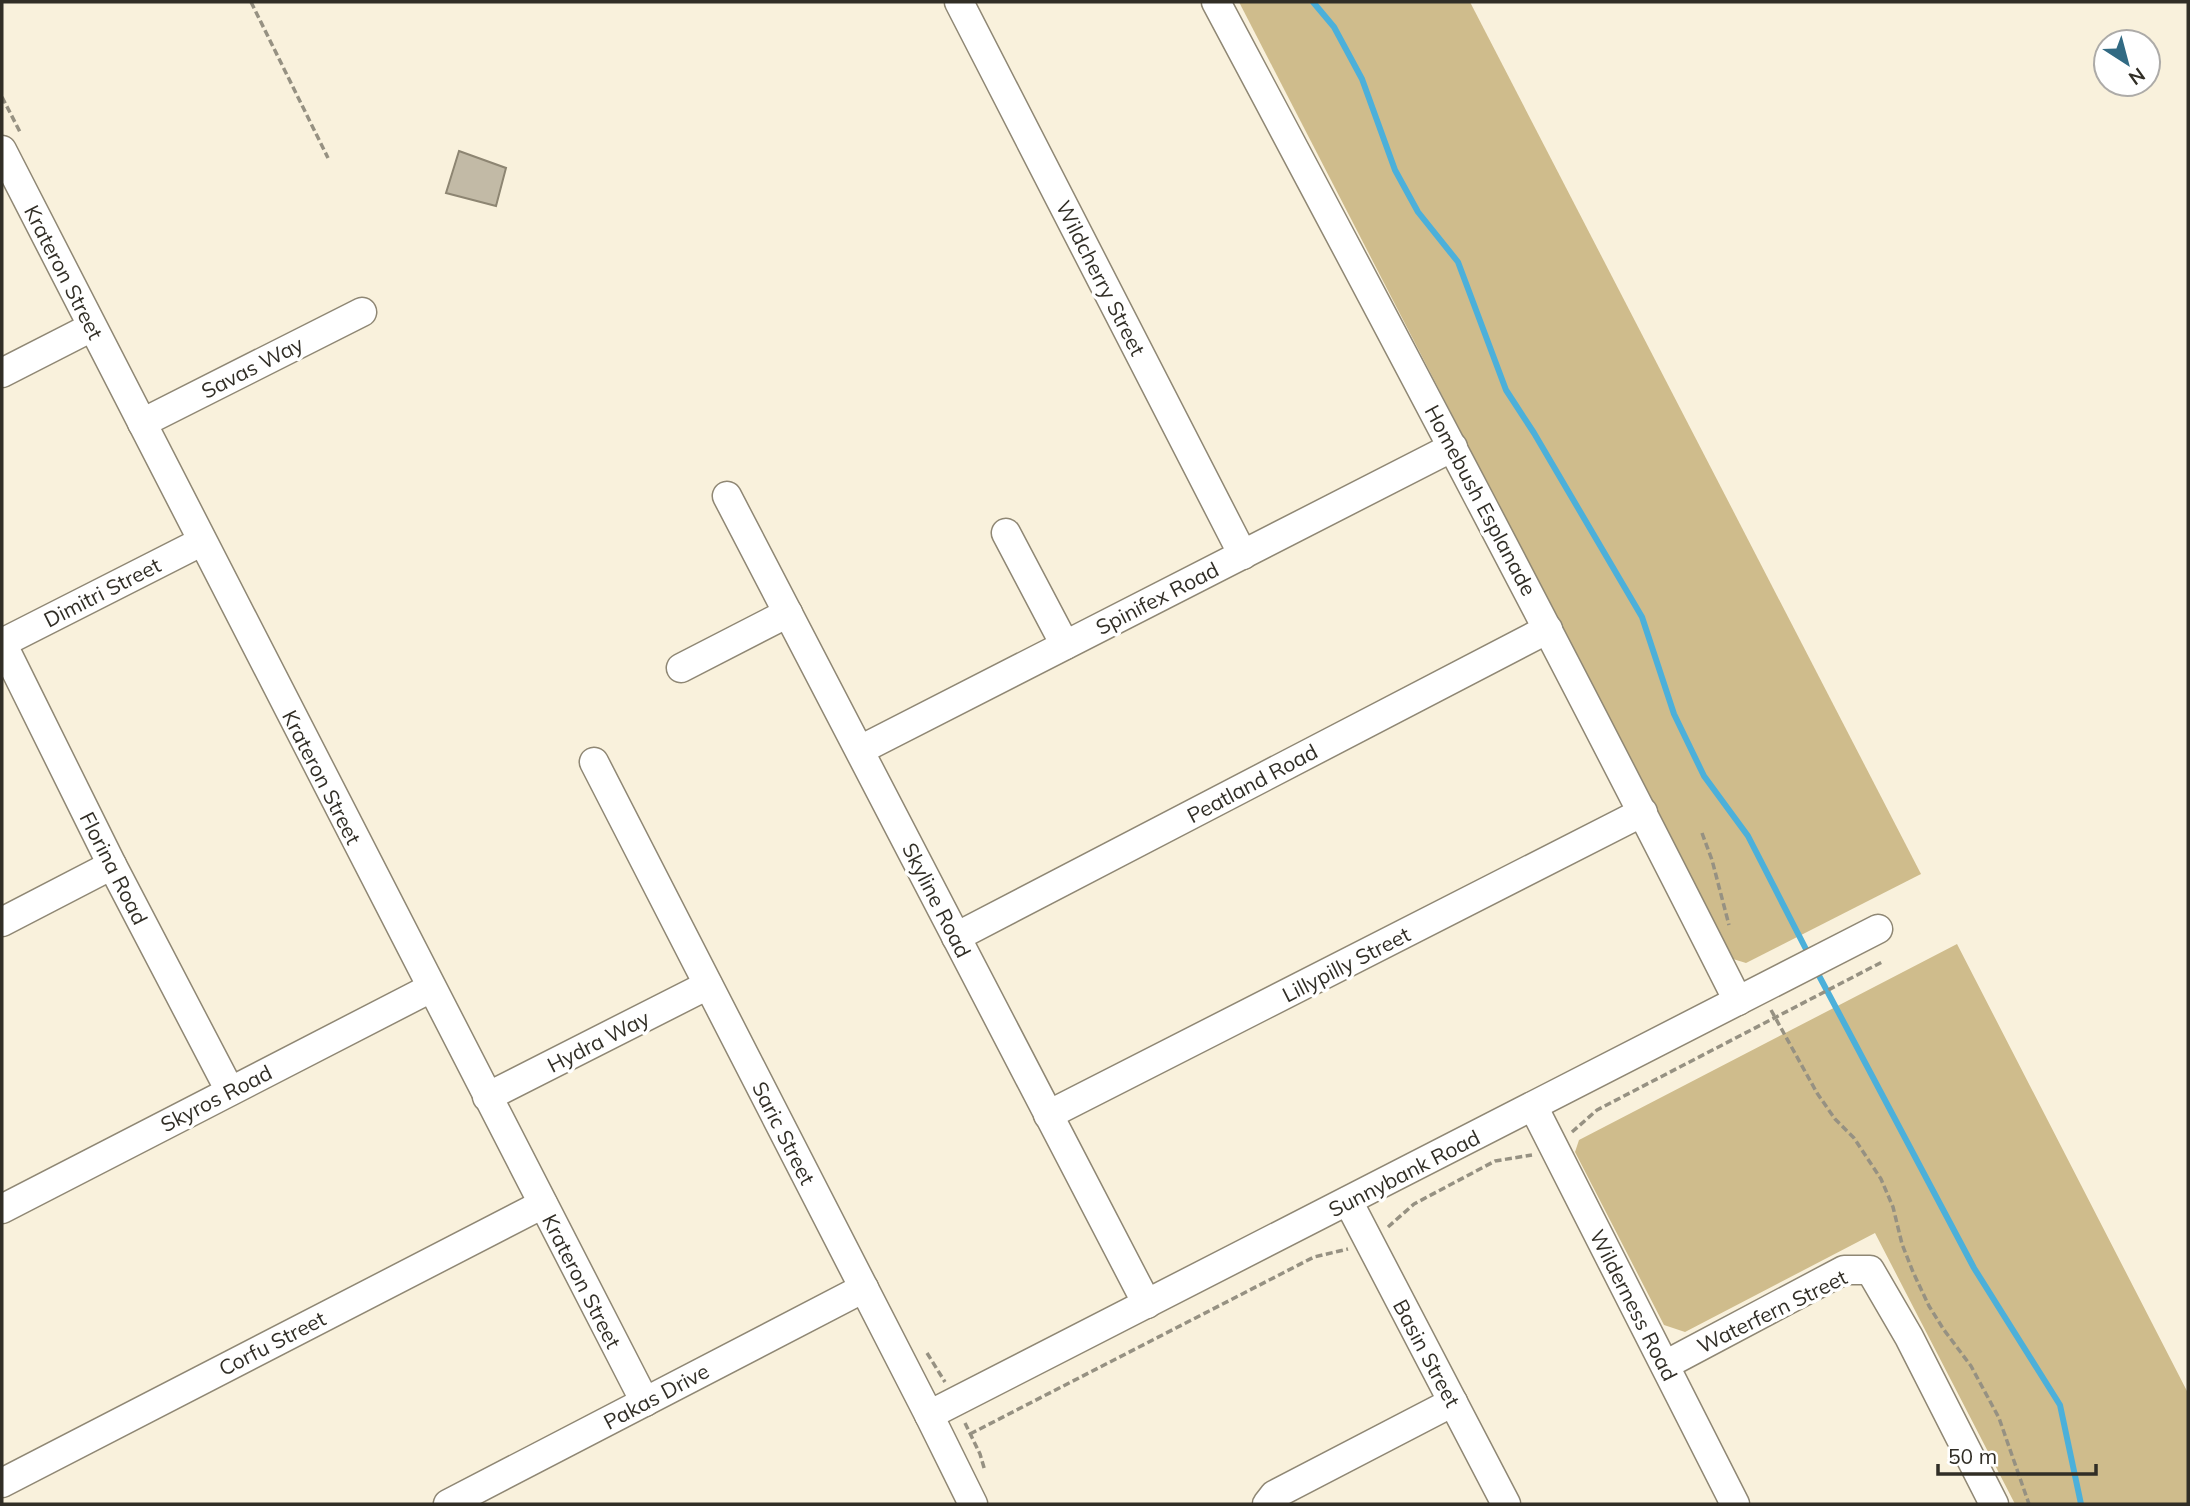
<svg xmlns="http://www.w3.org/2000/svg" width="2190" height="1506" viewBox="0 0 2190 1506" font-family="Mulish,sans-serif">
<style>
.green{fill:#cfbc8c}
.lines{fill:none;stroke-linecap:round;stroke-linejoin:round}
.stream{stroke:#4cb0da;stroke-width:6}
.building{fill:#c2baa6;stroke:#8d8572;stroke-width:2}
.minor-casing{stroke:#8f8774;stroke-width:31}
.path{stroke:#969182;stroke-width:3.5;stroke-dasharray:7 3.5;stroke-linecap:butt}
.minor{stroke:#fff;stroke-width:28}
.labels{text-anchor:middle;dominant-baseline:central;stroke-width:7;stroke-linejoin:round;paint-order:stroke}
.street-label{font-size:21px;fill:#312e26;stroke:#fff}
</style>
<rect width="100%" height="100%" fill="#f9f1dc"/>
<g class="green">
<path d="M1239 2H1470L1921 874 1746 963 1733 959Z"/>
<path d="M1957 944 2188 1393V1504H2015L1875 1233 1685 1332 1664 1325 1575 1152 1579 1140Z"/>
</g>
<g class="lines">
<g class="stream">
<path d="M1313 2 1334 27 1362 79 1395 170 1418 212 1458 262 1506 390 1534 433 1642 617 1674 714 1704 776 1748 836 1810 957"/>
<path d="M1816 970 1974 1268 2060 1405 2081 1504"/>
</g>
</g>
<path class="building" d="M459 151 506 168 496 206 446 193Z"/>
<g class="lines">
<g class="minor-casing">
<g id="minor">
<path d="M959 2 1243 555"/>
<path d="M1216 2C1393 334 1569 666 1738 1001"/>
<path d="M2 150 645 1402"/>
<path d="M2 373 92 327"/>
<path d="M142 423 362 312"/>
<path d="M727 496 1147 1304"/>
<path d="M1006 533 1065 645"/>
<path d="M2 643 112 865 230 1091"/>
<path d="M2 643 201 542"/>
<path d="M681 668 788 613"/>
<path d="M860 750 1453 447"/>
<path d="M594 762 929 1415 973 1504"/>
<path d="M2 922 112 865"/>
<path d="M956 937 1548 629"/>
<path d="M487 1097 708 985"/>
<path d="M1533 1106 1735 1504"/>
<path d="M1048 1115 1643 812"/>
<path d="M1348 1201 1506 1504"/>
<path d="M2 1209 431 988"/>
<path d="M1665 1365 1844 1270H1870L1909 1337 1994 1504"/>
<path d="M929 1415 1878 929"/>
<path d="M2 1483 543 1204"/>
<path d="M448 1504 864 1288"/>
<path d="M1267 1504 1274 1495 1453 1402"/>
</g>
</g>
<g class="path">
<path d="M251 2 328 158"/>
<path d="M2 97 20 132"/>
<path d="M1702 833 1712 860 1729 925"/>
<path d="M1771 1010 1817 1093 1835 1119 1854 1138 1881 1179 1893 1207 1902 1244 1913 1272 1929 1306 1944 1330 1971 1366 1999 1418 2029 1504"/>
<path d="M1572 1132 1597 1110 1884 961"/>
<path d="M1388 1227 1414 1204 1495 1161 1532 1155"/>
<path d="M927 1353 945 1382"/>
<path d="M965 1423 980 1454 985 1471"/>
<path d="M970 1434 1314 1257 1348 1249"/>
</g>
<use href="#minor" class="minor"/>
</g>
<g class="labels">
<g class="street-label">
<text transform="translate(64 272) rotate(63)">Krateron Street</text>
<text transform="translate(1101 278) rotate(63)">Wildcherry Street</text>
<text transform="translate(252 367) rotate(-27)">Savas Way</text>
<text transform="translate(1481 500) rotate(62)">Homebush Esplanade</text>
<text transform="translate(102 592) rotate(-27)">Dimitri Street</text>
<text transform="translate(1157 598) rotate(-27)">Spinifex Road</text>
<text transform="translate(322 777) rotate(63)">Krateron Street</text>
<text transform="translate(1252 783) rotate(-28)">Peatland Road</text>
<text transform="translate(114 868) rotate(63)">Florina Road</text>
<text transform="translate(937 900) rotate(63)">Skyline Road</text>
<text transform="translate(1346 964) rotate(-27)">Lillypilly Street</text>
<text transform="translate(598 1041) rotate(-27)">Hydra Way</text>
<text transform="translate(216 1098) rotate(-27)">Skyros Road</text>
<text transform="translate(784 1133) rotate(63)">Saric Street</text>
<text transform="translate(1404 1173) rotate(-27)">Sunnybank Road</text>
<text transform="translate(582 1281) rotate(63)">Krateron Street</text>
<text transform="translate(1634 1305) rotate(63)">Wilderness Road</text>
<text transform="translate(1772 1311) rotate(-26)">Waterfern Street</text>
<text transform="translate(272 1343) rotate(-27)">Corfu Street</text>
<text transform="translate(1427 1353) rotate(62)">Basin Street</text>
<text transform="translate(656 1396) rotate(-28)">Pakas Drive</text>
</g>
</g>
<rect width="2190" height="1506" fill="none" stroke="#312e26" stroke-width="7"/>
<g transform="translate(2127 63) rotate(144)"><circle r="33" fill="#ffffff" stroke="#adaba8" stroke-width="2"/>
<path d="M0-5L12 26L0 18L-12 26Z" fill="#316a83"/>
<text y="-10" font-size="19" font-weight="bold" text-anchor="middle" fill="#312e26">N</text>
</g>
<path d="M1938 1464v10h158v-10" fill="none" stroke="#312e26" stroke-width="3.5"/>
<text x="1948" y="1464" font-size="21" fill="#312e26" stroke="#ffffff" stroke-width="5" paint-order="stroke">50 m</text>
</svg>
